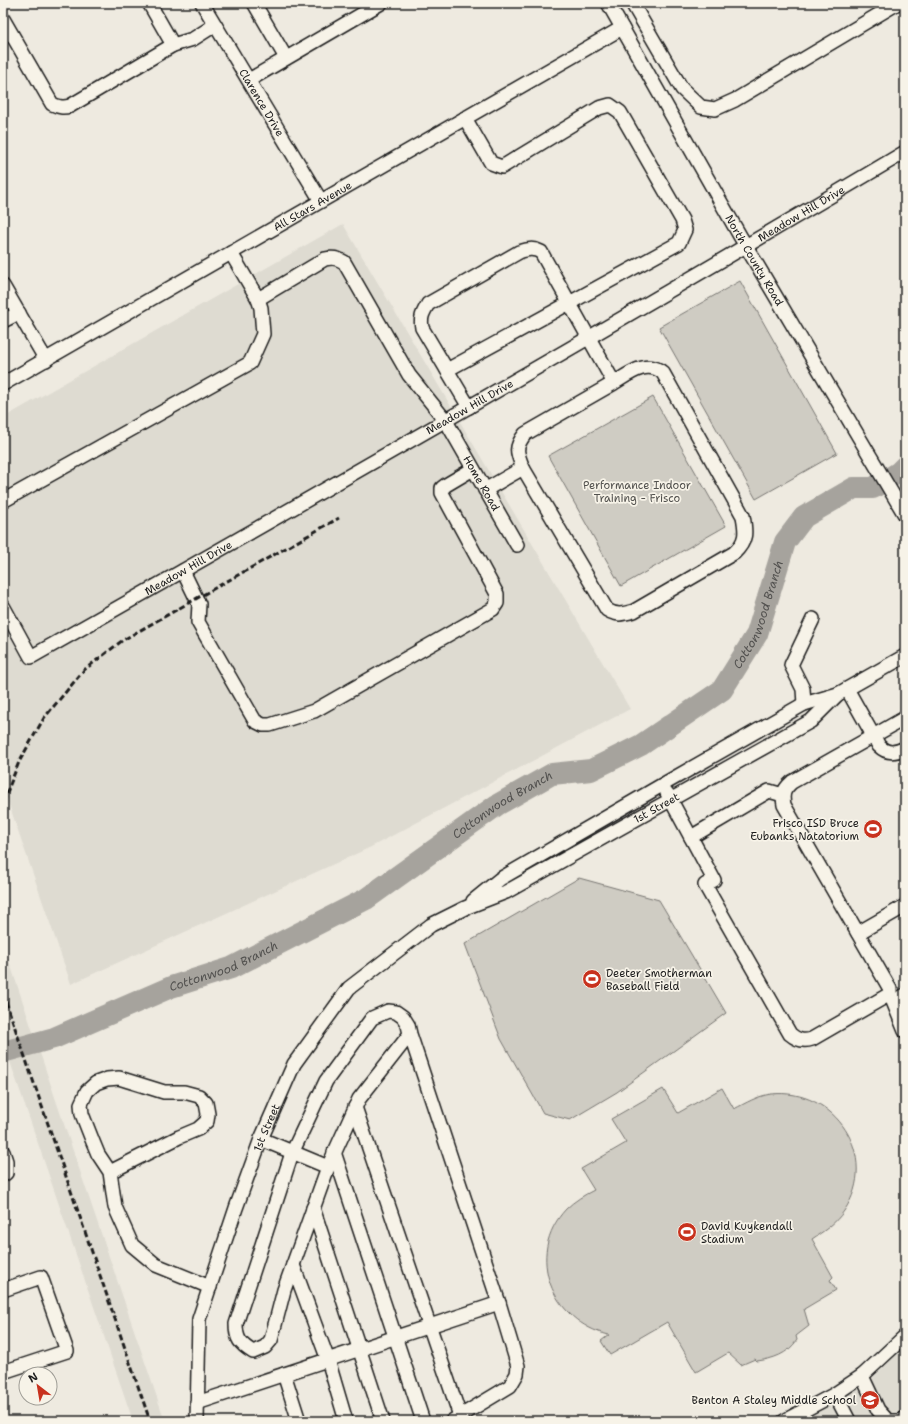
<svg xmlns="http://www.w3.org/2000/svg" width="908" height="1424" viewBox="0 0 908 1424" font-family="'Shantell Sans',sans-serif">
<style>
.built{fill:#dedbd1}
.green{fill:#cfccc3;stroke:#767470}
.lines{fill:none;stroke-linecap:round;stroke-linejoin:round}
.river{stroke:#a6a39d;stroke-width:22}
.minor-casing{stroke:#1c1c1c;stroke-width:16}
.minor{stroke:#f7f3e8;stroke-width:13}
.rail{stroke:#1c1c1c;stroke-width:3;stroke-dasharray:6 3;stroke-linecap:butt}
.labels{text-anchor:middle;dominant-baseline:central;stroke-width:3.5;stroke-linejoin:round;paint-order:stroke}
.street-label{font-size:11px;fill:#1c1c1c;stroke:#f7f3e8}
.park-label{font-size:11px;fill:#52514e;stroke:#f7f3e8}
.poi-label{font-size:11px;fill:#1c1c1c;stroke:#f7f3e8;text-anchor:end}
.water-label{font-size:12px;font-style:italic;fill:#535250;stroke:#f7f3e8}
</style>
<rect width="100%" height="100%" fill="#eeeae0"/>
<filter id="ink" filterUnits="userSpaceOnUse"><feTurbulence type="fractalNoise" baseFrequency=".025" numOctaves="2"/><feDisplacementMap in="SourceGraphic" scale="8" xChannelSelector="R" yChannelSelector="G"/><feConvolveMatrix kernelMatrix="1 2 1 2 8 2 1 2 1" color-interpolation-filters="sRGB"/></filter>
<g filter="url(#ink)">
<g class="built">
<path d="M343 224 630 709 371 847 71 984 3 787V418Z"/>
<path d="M3 943 67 1133 165 1421H133L3 1041Z"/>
<path d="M905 1346V1421H798L872 1379Z"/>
</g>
<g class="green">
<path d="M740 281 837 453 756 499 659 327Z"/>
<path d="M653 397 726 526 621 586 548 456Z"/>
<path d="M579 878 659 900 726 1013 617 1092 570 1120 543 1113 501 1039 465 944Z"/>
<path d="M722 1088 734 1109C746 1103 757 1096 771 1094 835 1087 881 1157 844 1211 835 1224 824 1231 812 1239L833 1277 830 1280 836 1290 804 1309 809 1326 796 1336 797 1340C788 1354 773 1359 757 1361L755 1359 741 1365 728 1353 696 1372 667 1322 610 1355 601 1341 609 1335C552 1322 524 1254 566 1209 574 1201 584 1195 594 1190L581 1169 626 1143 611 1119 663 1089 678 1113Z"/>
</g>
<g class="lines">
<path class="river" id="s1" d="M3 1052 54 1038 171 987 231 968 366 899 497 805 552 774 591 770 641 745 722 690 757 634 785 542 804 517 854 488H873L899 472 905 466"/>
<g class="minor-casing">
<g id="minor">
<path d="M149 3 173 45"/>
<path id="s2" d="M202 3 321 201"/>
<path d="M254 3 286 58"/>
<path id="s3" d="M608 3 740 236 905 515"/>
<path d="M632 3 682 89 701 107 715 109 735 100 898 3"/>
<path d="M3 19 52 104C59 107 63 108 70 106L173 45 193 39 215 25"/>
<path d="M249 80 381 3"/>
<path d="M3 286 46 360"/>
<path id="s4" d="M258 299 325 259C333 257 338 258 344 262L409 375 446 421 517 545"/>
<path d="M3 321 19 313"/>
<path d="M447 370 679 243 685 230 682 220 620 112 610 105 599 108 502 167 491 163 465 118"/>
<path id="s5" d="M3 384 622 28"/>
<path d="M469 407 422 328C420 317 423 313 428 304L519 252C528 249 533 248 541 252L614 383C629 374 647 359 663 373L743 516C746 532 747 541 734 553L634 611C623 614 617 616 607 610L523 468C517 453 514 448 525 434L614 383"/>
<path d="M485 490 523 468"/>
<path d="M3 501 250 363 263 334 261 308 258 299 231 253"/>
<path d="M183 571 199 604 198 622 255 721 263 725H270L314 711 493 609 497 603V594L442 493V488L446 485 473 469"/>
<path id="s6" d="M3 606 31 657C324 491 616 324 905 152"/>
<path d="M847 689 879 746C887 754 895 753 905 748"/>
<path d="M804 704 803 689 791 665 813 619"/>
<path d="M905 718 792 782C783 790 782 794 784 805L890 989V994L905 1031"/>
<path d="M667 793 714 880 705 885 790 1034C797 1040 803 1042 812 1039L890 994"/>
<path d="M691 837 769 791 783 795"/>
<path d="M473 901 500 879 662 785 804 704 838 694 905 656"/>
<path d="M858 933 905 906"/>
<path d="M894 1002 905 995"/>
<path d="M410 1034 359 1099 328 1167 284 1290 271 1340 265 1347 253 1352C240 1344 236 1339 236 1324L292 1153 326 1081 372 1018 388 1011 396 1012 403 1017 408 1025 410 1034 499 1303 518 1366 517 1374 510 1386 452 1421"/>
<path d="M355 1107 460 1416"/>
<path d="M261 1139 328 1167"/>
<path d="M3 1152 6 1161V1173L3 1175"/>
<path d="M334 1152 423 1421"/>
<path d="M110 1172 179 1137 198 1129 207 1121 208 1114 206 1103 199 1096 184 1092H164L119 1078 107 1079 96 1083 87 1091 81 1104 82 1114 93 1142 98 1154 110 1172 115 1207 132 1245 156 1265 210 1287"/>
<path d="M313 1208 383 1421"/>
<path d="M293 1265 328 1360 346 1421"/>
<path d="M3 1290 41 1277 67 1351 3 1372"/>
<path d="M284 1374 299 1421"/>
<path d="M862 1376 878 1410 888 1421"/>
<path d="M835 1394 849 1421"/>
<path d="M197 1403 499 1303"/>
<path id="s7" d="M197 1421 199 1319 236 1208 261 1139 294 1064 349 988 431 925 465 908 506 892 811 721 838 694"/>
<path d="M784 1421 835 1394 862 1376 905 1336"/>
<path d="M892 1421H901L905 1418"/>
</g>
</g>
<use href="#minor" class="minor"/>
<g class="rail">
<path d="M3 802 19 762 44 718 84 670 123 640 339 518"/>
<path d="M3 993 150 1421"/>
</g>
</g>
</g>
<defs>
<g id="stadium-disc" transform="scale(1)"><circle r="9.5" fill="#c8321e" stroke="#f7f3e8"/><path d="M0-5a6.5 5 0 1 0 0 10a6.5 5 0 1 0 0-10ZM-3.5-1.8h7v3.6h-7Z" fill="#fff"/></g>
<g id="school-disc" transform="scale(1)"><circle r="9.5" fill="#c8321e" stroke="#f7f3e8"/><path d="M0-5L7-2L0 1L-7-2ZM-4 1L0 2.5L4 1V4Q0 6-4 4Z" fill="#fff"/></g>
</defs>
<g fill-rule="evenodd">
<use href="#stadium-disc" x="873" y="829"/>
<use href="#stadium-disc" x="592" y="979"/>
<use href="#stadium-disc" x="687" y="1232"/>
<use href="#school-disc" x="870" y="1400"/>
</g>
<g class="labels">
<g class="street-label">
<text stroke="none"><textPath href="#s2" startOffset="116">Clarence Drive</textPath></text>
<text stroke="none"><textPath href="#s5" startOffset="357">All Stars Avenue</textPath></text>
<text stroke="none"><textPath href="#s6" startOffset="947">Meadow Hill Drive</textPath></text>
<text stroke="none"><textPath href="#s3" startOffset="296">North County Road</textPath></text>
<text stroke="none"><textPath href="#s6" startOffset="563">Meadow Hill Drive</textPath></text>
<text stroke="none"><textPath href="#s4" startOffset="359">Home Road</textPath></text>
<text stroke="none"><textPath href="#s6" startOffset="239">Meadow Hill Drive</textPath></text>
<text stroke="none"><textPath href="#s7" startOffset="826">1st Street</textPath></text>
<text stroke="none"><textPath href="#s7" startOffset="305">1st Street</textPath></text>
</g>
<g class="park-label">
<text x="637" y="485">Performance Indoor<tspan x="637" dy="13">Training - Frisco</tspan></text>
</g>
<g class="poi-label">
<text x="859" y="823">Frisco ISD Bruce<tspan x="859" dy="13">Eubanks Natatorium</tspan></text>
<text x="606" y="973" text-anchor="start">Deeter Smotherman<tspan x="606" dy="13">Baseball Field</tspan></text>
<text x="701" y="1226" text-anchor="start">David Kuykendall<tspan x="701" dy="13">Stadium</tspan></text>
<text x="856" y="1400">Benton A Staley Middle School</text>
</g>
<g class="water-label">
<text stroke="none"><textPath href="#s1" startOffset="897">Cottonwood Branch</textPath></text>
<text stroke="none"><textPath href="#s1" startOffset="561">Cottonwood Branch</textPath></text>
<text stroke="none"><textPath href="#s1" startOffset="237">Cottonwood Branch</textPath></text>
</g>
</g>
<rect width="908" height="1424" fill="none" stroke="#f7f3e8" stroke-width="16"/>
<rect x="8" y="8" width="892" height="1408" fill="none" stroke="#1c1c1c" stroke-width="1.5" filter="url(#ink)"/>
<g transform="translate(38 1386) rotate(329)"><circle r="19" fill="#f7f3e8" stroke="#9f9d96"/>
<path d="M0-3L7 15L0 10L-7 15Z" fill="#c8321e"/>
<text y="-6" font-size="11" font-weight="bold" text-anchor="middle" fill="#1c1c1c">N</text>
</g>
</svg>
